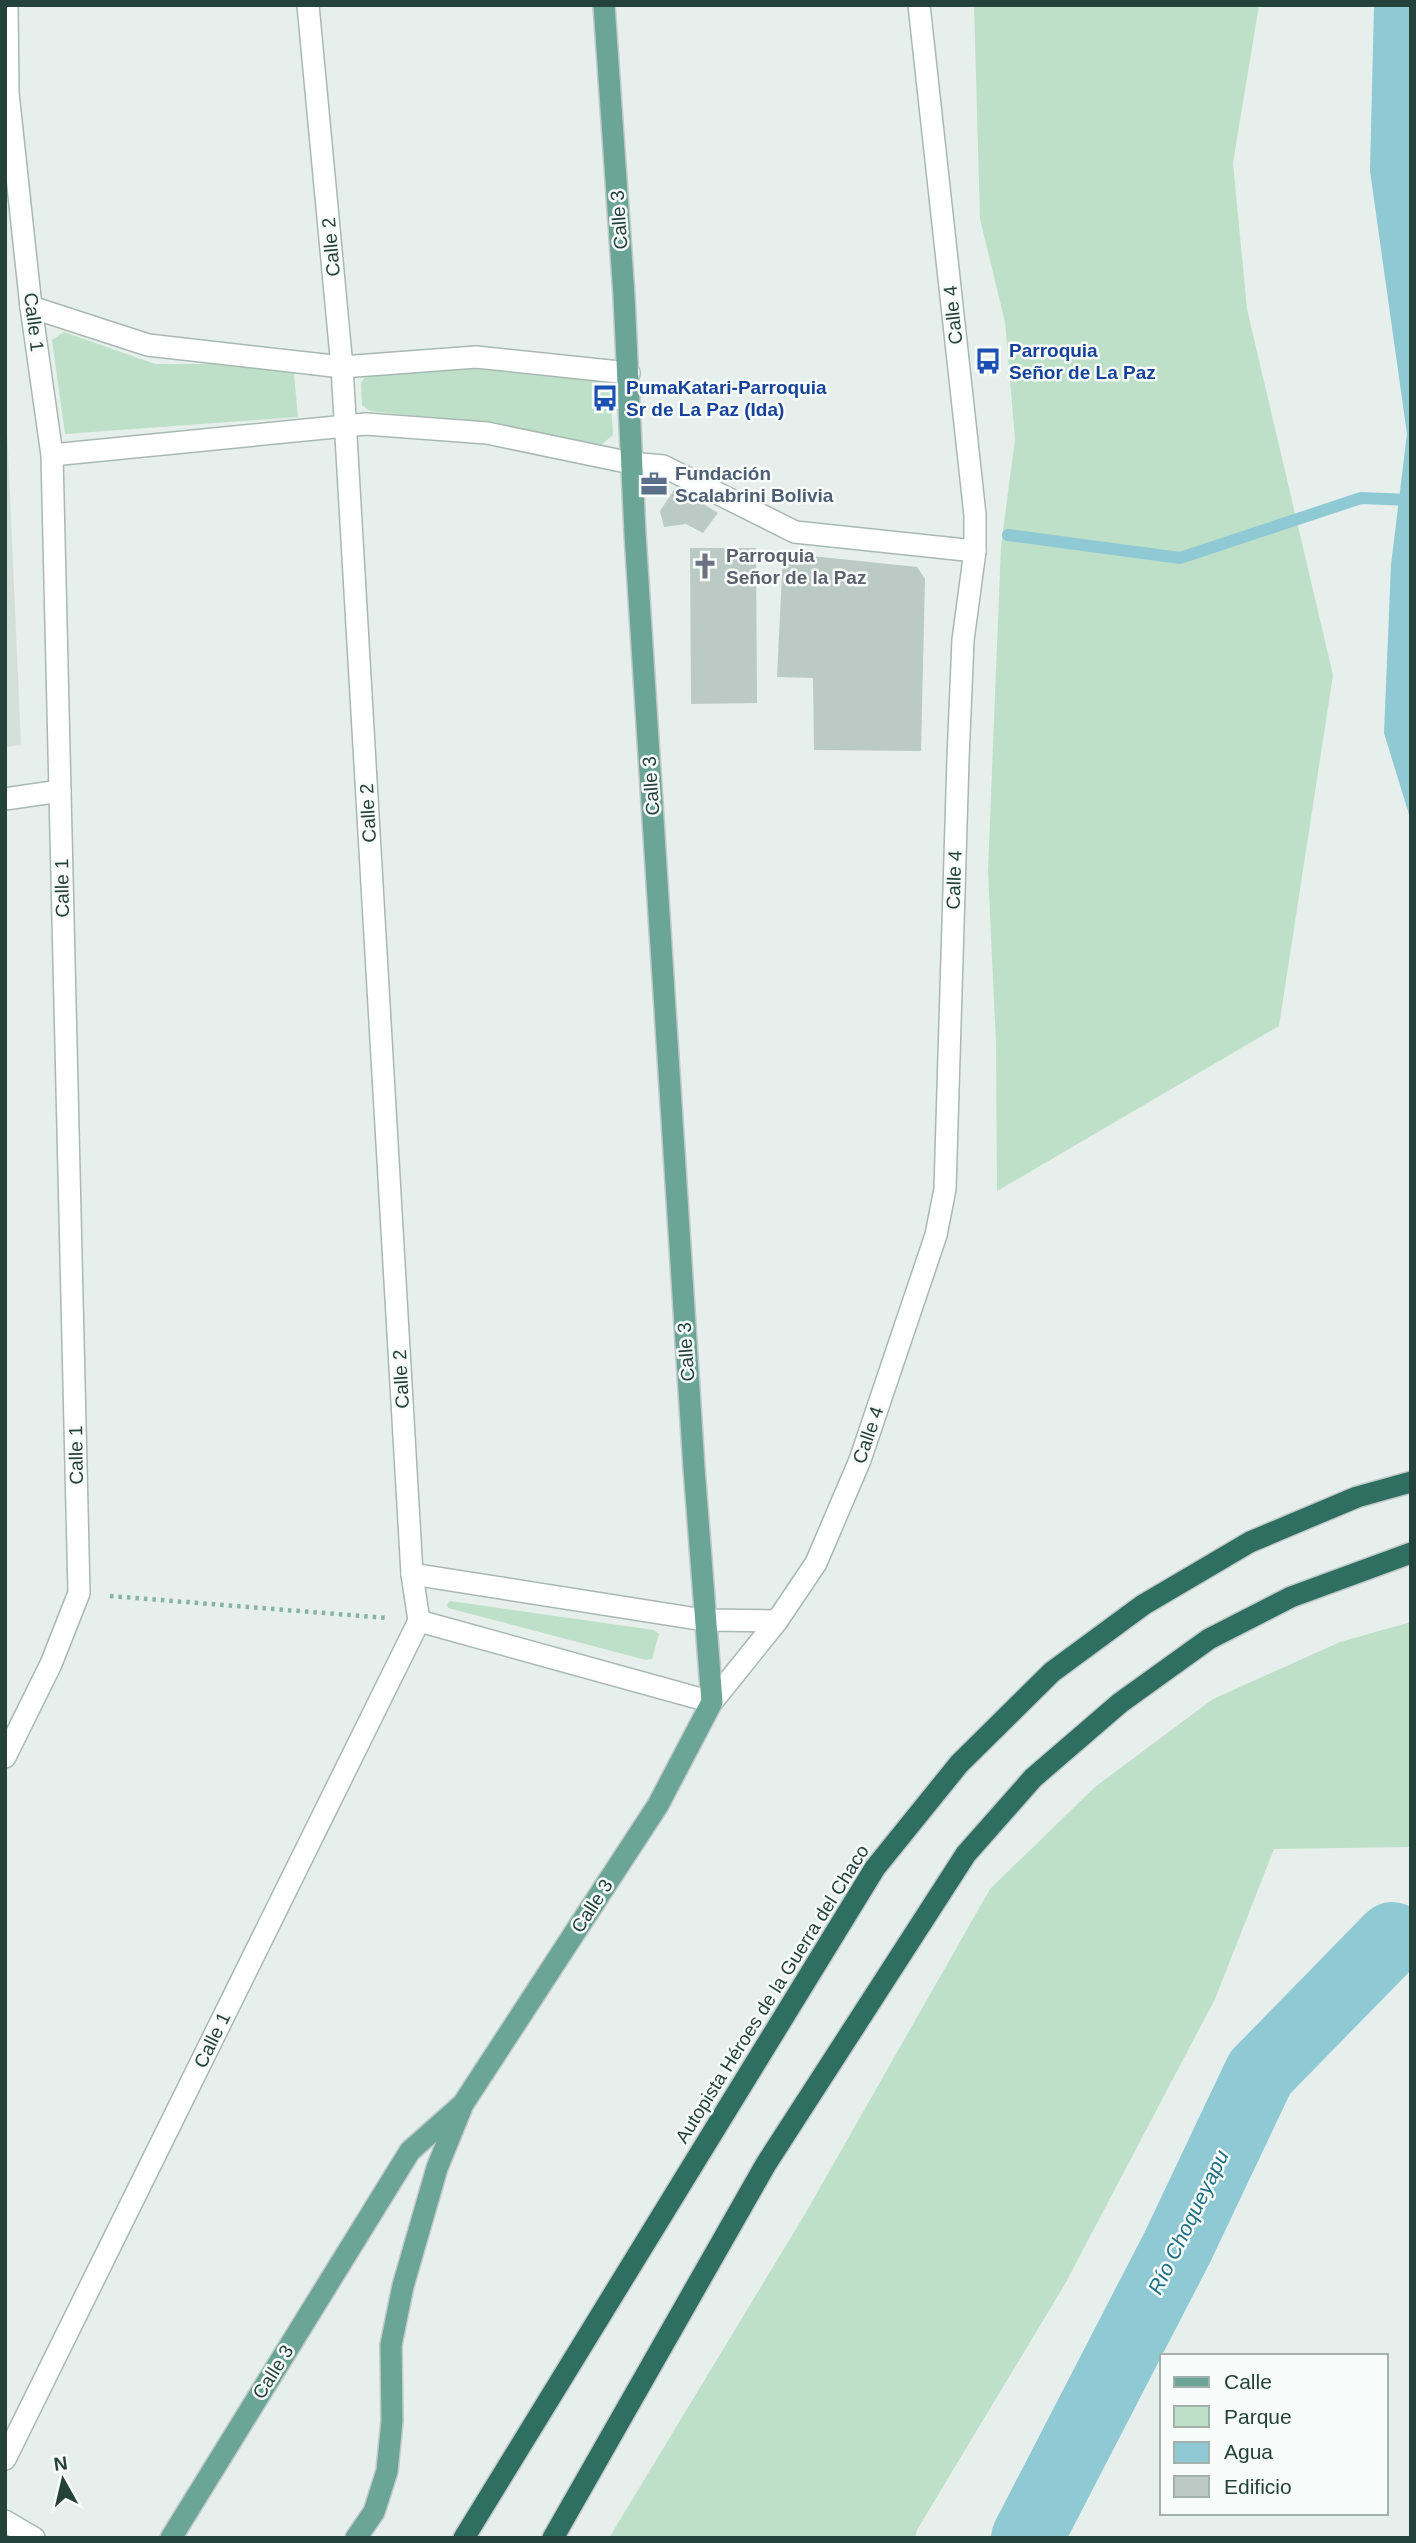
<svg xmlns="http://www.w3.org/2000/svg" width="1416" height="2543" viewBox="0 0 1416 2543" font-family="Helvetica,sans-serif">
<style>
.built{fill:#d4dfda}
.green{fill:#bfe0c8}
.water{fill:#8ec9d4}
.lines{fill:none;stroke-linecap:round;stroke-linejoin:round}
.stream{stroke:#8ec9d4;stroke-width:12}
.river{stroke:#8ec9d4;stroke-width:72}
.building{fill:#bbcac4}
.minor-casing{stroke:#a8b8b2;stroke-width:24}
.major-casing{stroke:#c2cac8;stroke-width:24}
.highway-casing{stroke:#c2cac8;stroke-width:24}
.path{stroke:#86b3a5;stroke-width:4.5;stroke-dasharray:3.5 5;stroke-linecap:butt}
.minor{stroke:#fff;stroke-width:21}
.major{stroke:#6aa596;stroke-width:21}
.highway{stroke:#2f6f62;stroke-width:21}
.labels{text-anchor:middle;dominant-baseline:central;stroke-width:5;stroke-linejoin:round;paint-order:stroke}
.street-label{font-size:19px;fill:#24423a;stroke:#f7fbf9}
.transit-label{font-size:19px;font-weight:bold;fill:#164399;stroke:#f7fbf9;text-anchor:start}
.service-label{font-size:19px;font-weight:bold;fill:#4e5e75;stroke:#f7fbf9;text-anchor:start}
.worship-label{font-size:19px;font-weight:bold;fill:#5b616d;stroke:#f7fbf9;text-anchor:start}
.water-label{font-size:21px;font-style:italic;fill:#1c6f80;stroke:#f7fbf9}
</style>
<rect width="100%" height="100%" fill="#e6efeb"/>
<path class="built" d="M5 381 21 745 5 747Z"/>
<g class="green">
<path d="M974 5H1259L1233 163 1247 309 1333 675 1279 1026 997 1191 996 1044 988 871 1001 546 1015 439 1005 322 980 219Z"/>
<path d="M64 332 155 364H293L298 417 65 434 52 340Z"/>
<path d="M454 368H483L602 381 610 389 613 435 600 446 496 425 370 411 362 405 361 383 366 376Z"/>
<path d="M450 1601 654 1630 659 1634 652 1659 646 1660 448 1608 447 1604Z"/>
<path d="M1411 1622V1847L1274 1849 1215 1999 1065 2284 917 2530 915 2538H609L805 2214 990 1889 1095 1787 1213 1699 1340 1642Z"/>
</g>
<path class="water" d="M1374 5H1411V821L1384 733 1391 565 1407 434 1370 171Z"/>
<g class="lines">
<path class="stream" d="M1008 535 1180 558 1361 498 1411 500"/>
<path class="river" d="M1027 2538 1177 2248 1260 2073 1392 1938"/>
</g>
<g class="building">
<path d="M676 487 718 513 703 533 686 524 664 527 660 511Z"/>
<path d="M690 548H756L757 703 691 704Z"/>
<path d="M783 553 917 567 925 579 921 751 814 750 813 678 777 677Z"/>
</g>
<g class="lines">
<g class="minor-casing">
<g id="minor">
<path d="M308 5 342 367 412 1574 419 1621"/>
<path d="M31 307 148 345 342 367 476 357 629 373"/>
<path d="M52 455 366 424 487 433 631 463 663 466 795 532 975 551"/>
<path d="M5 799 60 791"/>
<path d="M412 1574 704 1620 777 1621"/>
<path d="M419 1621 712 1702 777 1621 816 1563 860 1460 936 1235 945 1189 958 759 963 640 975 551V515L919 5"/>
<path d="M5 1757 51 1664 79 1593 52 455 31 307 8 93 7 5"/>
<path d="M5 2459 419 1621"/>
<path d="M5 2521 34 2538"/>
</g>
</g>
<g class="major-casing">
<g id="major">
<path d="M171 2538 410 2151 463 2104 658 1805 712 1702 694 1468 635 534 624 296 604 5"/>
<path d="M356 2538 374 2512 387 2471 392 2421 391 2345 403 2286 437 2168 461 2109"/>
</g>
</g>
<g class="highway-casing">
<g id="highway">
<path d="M464 2538 875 1868 959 1764 1052 1672 1143 1605 1250 1542 1357 1497 1411 1482"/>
<path d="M553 2538 766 2164 966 1854 1033 1778 1120 1703 1209 1639 1291 1597 1411 1553"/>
</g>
</g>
<path class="path" d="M110 1596 387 1618"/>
<use href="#minor" class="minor"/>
<use href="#major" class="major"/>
<use href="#highway" class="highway"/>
</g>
<defs>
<g id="bus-bare" transform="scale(2.1)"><path d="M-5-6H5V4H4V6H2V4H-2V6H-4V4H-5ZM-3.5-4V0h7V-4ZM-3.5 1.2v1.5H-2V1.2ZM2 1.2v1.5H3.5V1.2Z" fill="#1a4fb4" stroke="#f7fbf9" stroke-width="2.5" paint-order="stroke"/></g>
<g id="office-bare" transform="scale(2.1)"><path d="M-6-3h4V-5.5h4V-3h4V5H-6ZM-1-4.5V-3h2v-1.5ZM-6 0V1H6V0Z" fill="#5c6f8a" stroke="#f7fbf9" stroke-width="2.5" paint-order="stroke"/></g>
<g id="church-bare" transform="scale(2.1)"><path d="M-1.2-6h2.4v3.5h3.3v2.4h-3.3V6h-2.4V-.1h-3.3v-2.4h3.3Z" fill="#6b7280" stroke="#f7fbf9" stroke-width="2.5" paint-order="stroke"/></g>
</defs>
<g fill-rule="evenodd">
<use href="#bus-bare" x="988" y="361"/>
<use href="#bus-bare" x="605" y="398"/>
<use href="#office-bare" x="654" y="484"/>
<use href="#church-bare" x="705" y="566"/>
</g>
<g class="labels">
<g class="street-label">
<text transform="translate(619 220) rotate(-94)">Calle 3</text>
<text transform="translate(331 247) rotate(-95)">Calle 2</text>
<text transform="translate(953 315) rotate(-96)">Calle 4</text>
<text transform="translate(34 322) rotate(83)">Calle 1</text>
<text transform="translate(651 786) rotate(-94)">Calle 3</text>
<text transform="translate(368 813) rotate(-93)">Calle 2</text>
<text transform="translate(954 880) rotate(-88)">Calle 4</text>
<text transform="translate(62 888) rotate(-91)">Calle 1</text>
<text transform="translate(686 1352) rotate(-94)">Calle 3</text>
<text transform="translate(401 1379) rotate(-93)">Calle 2</text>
<text transform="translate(868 1435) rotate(-71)">Calle 4</text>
<text transform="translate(76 1455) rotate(-91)">Calle 1</text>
<text transform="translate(592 1906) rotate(-57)">Calle 3</text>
<text transform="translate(772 1994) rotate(-58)">Autopista Héroes de la Guerra del Chaco</text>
<text transform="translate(212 2040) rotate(-64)">Calle 1</text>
<text transform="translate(273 2372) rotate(-58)">Calle 3</text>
</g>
<g class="transit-label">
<text x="1009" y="350">Parroquia<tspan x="1009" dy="22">Señor de La Paz</tspan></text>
<text x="626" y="387">PumaKatari-Parroquia<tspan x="626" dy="22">Sr de La Paz (Ida)</tspan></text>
</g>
<g class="service-label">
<text x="675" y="473">Fundación<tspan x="675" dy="22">Scalabrini Bolivia</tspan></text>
</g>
<g class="worship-label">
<text x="726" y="555">Parroquia<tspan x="726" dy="22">Señor de la Paz</tspan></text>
</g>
<g class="water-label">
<text transform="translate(1188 2222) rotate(-64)">Río Choqueyapu</text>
</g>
</g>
<rect width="1416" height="2543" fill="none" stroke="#24423a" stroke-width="14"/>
<rect x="1160" y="2354" width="228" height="161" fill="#f7fbf9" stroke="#a3b1ad" stroke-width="2"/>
<rect x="1174" y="2377" width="35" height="10" fill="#6aa596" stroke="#a3b1ad" stroke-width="2"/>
<text x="1224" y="2389" font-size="21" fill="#24423a">Calle</text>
<rect x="1174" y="2406" width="35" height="21" fill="#bfe0c8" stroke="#a3b1ad" stroke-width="2"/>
<text x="1224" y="2424" font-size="21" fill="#24423a">Parque</text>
<rect x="1174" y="2442" width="35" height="21" fill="#8ec9d4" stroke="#a3b1ad" stroke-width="2"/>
<text x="1224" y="2459" font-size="21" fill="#24423a">Agua</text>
<rect x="1174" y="2476" width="35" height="21" fill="#bbcac4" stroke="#a3b1ad" stroke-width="2"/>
<text x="1224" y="2494" font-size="21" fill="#24423a">Edificio</text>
<g transform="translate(63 2480) rotate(352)" stroke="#f7fbf9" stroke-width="5" paint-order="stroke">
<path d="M0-5L12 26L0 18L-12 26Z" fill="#24423a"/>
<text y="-10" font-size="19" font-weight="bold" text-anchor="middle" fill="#24423a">N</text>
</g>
</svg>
